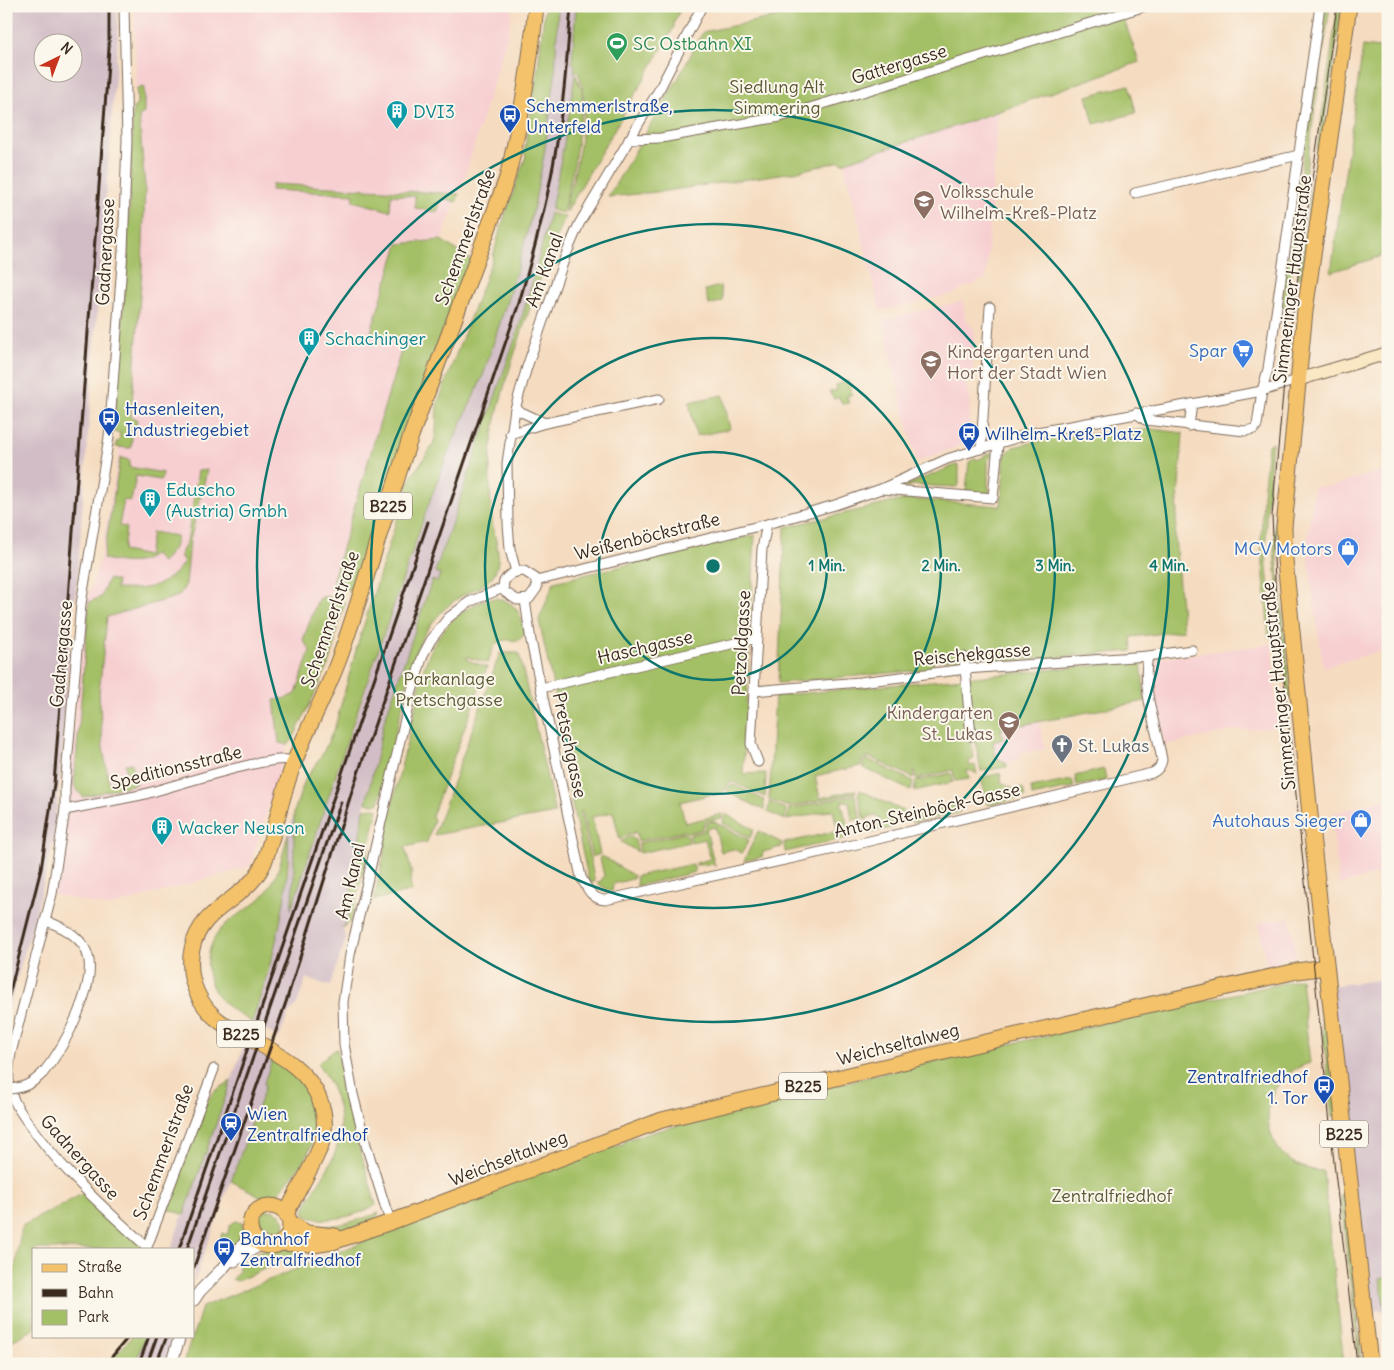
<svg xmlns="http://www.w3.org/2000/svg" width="1394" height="1370" viewBox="0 0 1394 1370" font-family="Delius,sans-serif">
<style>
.built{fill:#f7cfd1}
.industrial{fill:#d2bdc6;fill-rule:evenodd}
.green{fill:#a4c066;stroke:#707542}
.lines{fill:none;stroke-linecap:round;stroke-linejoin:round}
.minor-casing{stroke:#7c6857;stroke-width:11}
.tertiary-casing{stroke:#7c6857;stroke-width:13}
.secondary-casing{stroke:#7c6857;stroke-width:14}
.primary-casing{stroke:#7c6857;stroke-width:17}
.minor{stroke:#fff;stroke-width:9}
.tertiary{stroke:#fff;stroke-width:11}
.secondary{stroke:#fae7c3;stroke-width:12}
.primary{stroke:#f3c26a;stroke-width:15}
.tram{stroke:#3b2a1e;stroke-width:1}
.rail{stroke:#3b2a1e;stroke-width:3}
.minor-bridge-casing{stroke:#7c6857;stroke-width:11;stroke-linecap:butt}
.minor-bridge{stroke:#fff;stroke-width:9}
.ring{fill:none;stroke:#0f766e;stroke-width:2.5}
.labels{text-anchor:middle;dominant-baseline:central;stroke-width:4;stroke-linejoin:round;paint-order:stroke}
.shield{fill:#fbf7ec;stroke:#75685c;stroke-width:1}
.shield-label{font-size:16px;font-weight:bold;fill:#3b2a1e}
.leisure-label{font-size:18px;fill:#27864d;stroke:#fbf7ec;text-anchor:start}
.street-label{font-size:18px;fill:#3b2a1e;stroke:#fbf7ec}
.park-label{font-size:18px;fill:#5a5734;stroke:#fbf7ec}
.transit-label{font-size:18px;fill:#164399;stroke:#fbf7ec;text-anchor:start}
.culture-label{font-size:18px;fill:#0d838f;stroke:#fbf7ec;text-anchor:start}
.education-label{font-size:18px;fill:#785e54;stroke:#fbf7ec;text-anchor:start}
.shop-label{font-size:18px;fill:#366cbe;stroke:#fbf7ec;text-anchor:end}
.worship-label{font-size:18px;fill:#5b616d;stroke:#fbf7ec;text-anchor:start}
.centre{fill:#0f766e;stroke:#fbf7ec;stroke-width:2.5}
.ring-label{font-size:15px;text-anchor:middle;font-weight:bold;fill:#0f766e;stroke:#fbf7ec;stroke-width:4;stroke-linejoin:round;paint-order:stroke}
</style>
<rect width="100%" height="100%" fill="#fbf7ec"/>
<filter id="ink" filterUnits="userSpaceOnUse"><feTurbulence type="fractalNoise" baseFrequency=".02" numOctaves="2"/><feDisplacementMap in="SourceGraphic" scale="10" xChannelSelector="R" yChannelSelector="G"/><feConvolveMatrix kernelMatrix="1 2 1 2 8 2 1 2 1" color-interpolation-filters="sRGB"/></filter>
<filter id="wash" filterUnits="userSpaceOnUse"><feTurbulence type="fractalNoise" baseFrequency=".0096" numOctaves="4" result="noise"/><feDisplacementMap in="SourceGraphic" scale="20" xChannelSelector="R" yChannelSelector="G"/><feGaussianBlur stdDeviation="1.12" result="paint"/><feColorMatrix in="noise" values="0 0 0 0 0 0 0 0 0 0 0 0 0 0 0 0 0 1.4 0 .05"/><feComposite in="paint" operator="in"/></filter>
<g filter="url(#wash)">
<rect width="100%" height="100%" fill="#f5dcc0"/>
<g class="built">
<path d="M134 6H513L507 36 462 186 441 240 398 244 371 332 404 341 333 579 290 736 250 866 109 907 52 894 65 810 86 604 101 555 120 447 142 270Z"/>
<path d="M998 112 986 279 975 282 976 284 965 287 953 294 880 311 844 162Z"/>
<path d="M963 301 965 318 975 331 972 373 964 376 970 400 968 442 917 462 888 346H889L883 320Z"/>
<path d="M1388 469V649L1323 667 1309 563 1308 538 1314 486 1329 487Z"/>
<path d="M1272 644 1277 726 1262 729 1236 730 1164 745 1151 666 1156 659Z"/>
<path d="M1039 721 1045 749 1028 752 1024 750 1018 760 1007 763V767L981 771 974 734Z"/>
<path d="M1388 798V871L1339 885 1331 814Z"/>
<path d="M1290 918 1296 956 1278 960 1279 963 1267 966 1259 923Z"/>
</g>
<g class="industrial">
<path d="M6 6H117L118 37 76 593 73 604 60 778 53 843 37 909 6 1017ZM42 42H72V72H42Z"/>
<path d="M558 6H576L572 62 575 66V75L564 144 551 210 531 287 504 373 435 572 440 574 437 582 432 580 384 722 364 809 349 903 351 905 347 921 342 927 346 939 330 986 306 978 297 1004 289 1013 279 1038 252 1022 268 975 285 895 289 867 288 834 294 814V877L291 910 428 506 446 457 484 373 522 252 533 210 544 155 555 76Z"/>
<path d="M1388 979V1310L1364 1311 1329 986Z"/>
<path d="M244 1045 272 1060 264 1083 265 1086 194 1282V1249H171L181 1219 184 1215Z"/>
<path d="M145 1336H175L165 1364H135Z"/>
</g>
<g class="green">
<path d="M545 6H558L555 76 544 155 533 210 517 269 484 373 446 457 428 506 350 732 291 910 294 877V812L305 780 323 753 335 727 356 650 408 484 412 476 433 445 436 434 437 405 492 260 501 227 526 156 524 153 538 68Z"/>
<path d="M576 6H682L674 22V27C639 90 601 150 566 213 565 203 570 190 573 179 580 147 591 103 578 72H574L575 66 572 62Z"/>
<path d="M829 6H1119L1139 62 965 123 842 163 841 161 794 172 666 191 608 197 680 75 703 32Z"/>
<path d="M1325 6H1330L1286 306V308H1281Z"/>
<path d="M1338 6H1342L1301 278H1298Z"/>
<path d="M1363 46 1388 49V254L1331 272Z"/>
<path d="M575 75H576L582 91V111L574 164 563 213 551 210 564 144Z"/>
<path d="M1129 85 1136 113 1094 124 1087 96Z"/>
<path d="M144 87V113L139 116 145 187 142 270 131 417 137 419 136 426H133L131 448 116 447V442H119L120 433 113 432 127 266 133 108 137 105V88Z"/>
<path d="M272 184 459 194 456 202 442 198 437 212 415 208V196L391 195 390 211 353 201 354 194 271 190Z"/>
<path d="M550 213 565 217C547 256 534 296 520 337 508 374 495 411 491 450 489 475 490 498 492 522 494 536 501 553 497 567 491 587 469 590 454 601 441 611 430 624 422 638 412 656 409 677 405 696 396 731 388 767 379 803L373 804 366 803 384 722 432 580 437 582 440 574 435 572 519 327 531 287Z"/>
<path d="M441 240 471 260 357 586 353 590 336 587 333 579 404 341 371 332 398 244Z"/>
<path d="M720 286 723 301 709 305 705 290Z"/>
<path d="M848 381 852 394 847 396 849 403 842 404 839 397 834 399 829 392 837 390 836 385Z"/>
<path d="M723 395 730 429 696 436 689 402Z"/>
<path d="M1152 429 1183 433 1175 538 1183 631 1131 637 1132 651 998 662 996 656 933 661 934 669 778 683 785 527 907 499 1001 506 1005 455 1013 447 1062 436Z"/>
<path d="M1272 442 1266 522V558L1274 636 1269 637 1261 541 1263 496 1268 445Z"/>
<path d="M992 453V456L988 460V485L990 491 988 493 968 492 966 491 969 462 976 458 977 460 984 457V455Z"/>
<path d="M120 458 130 460 129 467 163 473 161 480 136 476 131 501 124 500 119 526 126 527 123 551 148 556 152 532 177 536 174 548 162 563 154 554C139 567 121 562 103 559Z"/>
<path d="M956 465H959V485L956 487 912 485 908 487H902Z"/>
<path d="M207 470 190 541 186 584 179 596 107 617 99 693 103 748 109 783 128 779 125 764 132 763 136 784 83 797 74 786 89 602 101 597 108 579 117 581 116 589C146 590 166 588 184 562L180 555 187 542 198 471Z"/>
<path d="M1276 489H1279L1277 528V558L1291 698 1288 697 1274 550Z"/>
<path d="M755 535 743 774 766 773 765 797 733 782 729 783 725 791 680 802 685 823 722 814V818L706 821 701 830 688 833 685 831 638 841 636 831 633 834 629 833 620 840 613 812 592 817 600 854 592 857 582 812H580L595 882H589L568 786 574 785 539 620 554 582Z"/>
<path d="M326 596 342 601 345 603 335 636V645L330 662 293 739 288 745 279 743 274 700 283 699 296 694 310 650 303 640 318 599Z"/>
<path d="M497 598C518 604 521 614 525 634L518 641C495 637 494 644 488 663L467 657V660L487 667 432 816 434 820 427 842 405 847 412 873 410 882 412 891 374 900 386 845 382 844C393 802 403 759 413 717 418 695 421 671 431 650 442 626 469 600 497 598Z"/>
<path d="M500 653H519L555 813 434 835Z"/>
<path d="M1141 661 1145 701 1001 729 1003 739 993 742 996 757 1006 763 1007 767 981 771 974 734 970 735 974 759 969 761 970 766 975 765 977 774 972 771 967 770 969 779 955 781 953 770 916 779 915 771H913L914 778 869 757 863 759 860 766 815 776 820 798 856 790 855 793 789 807 769 800 775 696Z"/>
<path d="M867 759 913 781 911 791 862 767 864 761Z"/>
<path d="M1104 769 1106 780 1077 786 1075 776Z"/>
<path d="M951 773 953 782 914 791 916 781Z"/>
<path d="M1000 773 1002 783 1015 790 1023 788 1025 797 988 805 981 778Z"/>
<path d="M1072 780 1074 787 1032 796 1031 788Z"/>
<path d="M734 785 764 800V810L727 792 730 786Z"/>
<path d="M860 790 909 814 908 817 890 824 891 828 869 833 868 825 880 821 878 816 867 817V820L864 819 858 794Z"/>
<path d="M855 795 861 819 852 820 849 801 841 802 851 837 785 852 784 843 838 831 833 810 787 820 789 809Z"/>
<path d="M769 802 786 809 785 820 768 812Z"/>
<path d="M958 804 960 812 912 823 911 814Z"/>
<path d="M375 808 378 809 351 921 342 928 347 921 351 905 349 904 364 809Z"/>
<path d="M725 814 754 829 750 838 723 823Z"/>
<path d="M713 821 749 840 742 853 733 849 721 852 715 827 706 829 715 867 714 864 696 865V863L710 859 705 839 691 842 690 836 691 834 702 832 707 823Z"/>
<path d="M758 831 782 843 781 847 763 852 762 857 744 861Z"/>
<path d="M684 833 688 836 689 842 640 853 639 843Z"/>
<path d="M288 834C291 897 272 963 252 1022 241 1016 230 1009 221 1000 201 978 204 943 226 924 239 912 256 906 267 891 279 875 283 853 288 834Z"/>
<path d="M629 836 635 840 638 852 621 842Z"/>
<path d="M602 856 634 876 632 879 613 884 612 891H610L598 884V882L601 881 604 876 600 858Z"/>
<path d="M693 864 695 872 637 886 636 876Z"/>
<path d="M1301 979 1310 1063C1247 1081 1258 1169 1323 1171L1344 1364H183L192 1336H194V1332L202 1307 574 1157 612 1144 615 1147 625 1144V1140C848 1077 1075 1030 1301 979Z"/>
<path d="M1318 983C1328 997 1335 1090 1337 1113L1335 1116H1332Z"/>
<path d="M337 1049 350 1115 376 1205C357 1216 327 1224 306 1216L304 1210C311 1193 321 1181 329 1166 349 1129 340 1096 318 1064L327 1055Z"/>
<path d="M272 1060C280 1065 290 1071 297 1078 314 1096 320 1123 311 1146 304 1165 287 1181 275 1197L264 1198 231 1181 265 1087 264 1083Z"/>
<path d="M231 1081 184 1215 165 1208 207 1101 215 1091Z"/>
<path d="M86 1192 146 1249H34V1329L6 1344V1322L22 1226Z"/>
<path d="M1340 1195H1344L1362 1364H1360Z"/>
<circle cx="269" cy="1226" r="16"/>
<path d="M379 1213C375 1222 346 1231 335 1231 329 1231 321 1229 315 1228L317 1226C339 1227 358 1220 379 1213Z"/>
<path d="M236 1221 242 1223C245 1234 242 1240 234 1246L232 1244 215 1259 222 1233 227 1235 230 1225Z"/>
<path d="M284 1248H297L294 1256 237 1281 232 1279 240 1270 238 1268 245 1260 259 1251H273Z"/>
<path d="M1388 1276V1332L1380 1278Z"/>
<path d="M132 1336H145L135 1364H109Z"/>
</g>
</g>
<g filter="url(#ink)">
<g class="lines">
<g class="minor-casing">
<g id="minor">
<path d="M124 6 127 140 123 251 109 437 81 604 65 787V810L52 894 11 1053C8 1068 7 1081 12 1095 16 1108 26 1120 34 1131 67 1175 107 1211 147 1247L214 1069"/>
<path d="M629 139 661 138 780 117 1146 6"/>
<path d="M1135 193 1299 155"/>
<path d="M515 409 545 423"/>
<path d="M1136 413 1145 420 1245 431 1254 429 1257 425 1262 391 1268 369 1320 6"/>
<path d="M1189 426 1192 404"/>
<path d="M510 434 545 423 659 399"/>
<path d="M981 449 990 307"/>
<path d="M882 489 993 498 998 444"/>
<path d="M524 571 535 578 537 588 529 599 517 600 505 592C499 579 512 571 524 571Z"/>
<path d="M516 572 510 549 508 524 507 463 515 409 527 367 565 257 579 224 660 88 702 6"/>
<path d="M536 581 767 524 835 505 881 489 947 459 1032 433 1230 397 1262 391 1297 380"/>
<path d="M525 600 531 641 581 877C587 888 591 899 605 900L857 844 1152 773C1158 770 1161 767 1162 760 1157 730 1141 687 1148 656"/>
<path d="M964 657 971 736"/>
<path d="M541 688 757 638"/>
<path d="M754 691 860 682 966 669 1148 656 1192 650"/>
<path d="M758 762 751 744 762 549 767 524"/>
<path d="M65 810C91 805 116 800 141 795 168 788 276 752 294 761"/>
<path d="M43 1073C58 1055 69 1035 78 1013 96 968 98 939 46 921"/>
<path d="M391 1222 386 1209 366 1145 353 1094 344 1044 343 1002 350 955 410 698 423 655 431 640 448 618 469 602 503 588"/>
</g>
</g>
<g class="tertiary-casing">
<g id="tertiary">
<path d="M234 1261 261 1244"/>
<path d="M194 1300 200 1291 224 1267 252 1234"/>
<path d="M171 1364 180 1336"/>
</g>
</g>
<g class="secondary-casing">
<path id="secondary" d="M1297 380 1388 353"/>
</g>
<g class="primary-casing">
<g id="primary">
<path d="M1349 6 1305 311 1284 527 1285 560 1312 835 1370 1364"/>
<circle cx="270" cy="1226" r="20"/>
<path d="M286 1214C296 1193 309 1173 318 1152 324 1140 326 1124 323 1111 313 1064 263 1047 225 1025 200 1009 186 980 192 949 202 902 252 901 266 857 276 826 282 794 294 763 308 725 329 689 342 651 367 579 387 505 412 433 443 348 476 263 507 178 521 122 530 64 536 6"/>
<path d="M290 1223 307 1233 335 1236"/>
<path d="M281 1243 313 1245 333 1242 391 1222 662 1120 982 1043 1297 971 1326 967"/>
</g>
</g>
<use href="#minor" class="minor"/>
<use href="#tertiary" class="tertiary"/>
<use href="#secondary" class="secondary"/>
<use href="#primary" class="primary"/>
<path class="tram" d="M1337 6 1286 360 1272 516 1276 601 1335 1172 1357 1364"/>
<g class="rail">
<path d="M6 1007 41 869 54 784 106 93 109 48V6"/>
<path d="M179 1249 428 522"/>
<path d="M187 1249 341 802"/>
<path d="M194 1267 286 1002 352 791 519 303C532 258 545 212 553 166 563 113 567 60 571 6"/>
<path d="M106 1364 129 1336"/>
<path d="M139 1364 149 1336"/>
<path d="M147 1364 157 1336"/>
<path d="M156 1364 167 1336"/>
</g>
<g class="minor-bridge-casing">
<path id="minor-bridge" d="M6 1089C22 1089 32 1084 43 1073"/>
</g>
<use href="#minor-bridge" class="minor-bridge"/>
</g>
</g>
<g class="ring">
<circle cx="713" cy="566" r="114"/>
<circle cx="713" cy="566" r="228"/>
<circle cx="713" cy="566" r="342"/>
<circle cx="713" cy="566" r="456"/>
</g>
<defs>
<g id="stadium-pin" transform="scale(1.125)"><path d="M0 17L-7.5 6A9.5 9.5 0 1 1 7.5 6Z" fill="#2e9e5b" stroke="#fbf7ec"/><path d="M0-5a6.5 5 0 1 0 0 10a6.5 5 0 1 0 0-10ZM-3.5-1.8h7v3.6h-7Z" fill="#fff"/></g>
<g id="building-pin" transform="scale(1.125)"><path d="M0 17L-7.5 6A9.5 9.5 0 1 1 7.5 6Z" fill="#0f9aa8" stroke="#fbf7ec"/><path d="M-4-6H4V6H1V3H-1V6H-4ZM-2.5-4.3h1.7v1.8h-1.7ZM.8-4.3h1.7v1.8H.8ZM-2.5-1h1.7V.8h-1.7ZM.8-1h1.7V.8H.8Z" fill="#fff"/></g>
<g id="bus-pin" transform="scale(1.125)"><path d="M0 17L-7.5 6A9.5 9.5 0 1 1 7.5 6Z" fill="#1a4fb4" stroke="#fbf7ec"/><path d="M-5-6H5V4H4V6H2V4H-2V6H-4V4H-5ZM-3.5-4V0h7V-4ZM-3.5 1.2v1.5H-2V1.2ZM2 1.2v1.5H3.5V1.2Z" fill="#fff"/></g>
<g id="school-pin" transform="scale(1.125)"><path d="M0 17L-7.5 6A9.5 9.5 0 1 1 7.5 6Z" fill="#8d6e63" stroke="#fbf7ec"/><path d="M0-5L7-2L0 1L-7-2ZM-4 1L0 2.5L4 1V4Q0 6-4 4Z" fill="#fff"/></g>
<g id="supermarket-pin" transform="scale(1.125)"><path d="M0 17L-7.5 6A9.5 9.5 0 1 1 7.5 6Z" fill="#3f7fe0" stroke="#fbf7ec"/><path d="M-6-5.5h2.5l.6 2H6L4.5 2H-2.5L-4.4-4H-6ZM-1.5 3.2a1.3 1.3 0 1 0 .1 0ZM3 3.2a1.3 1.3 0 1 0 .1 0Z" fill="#fff"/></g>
<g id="shop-pin" transform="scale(1.125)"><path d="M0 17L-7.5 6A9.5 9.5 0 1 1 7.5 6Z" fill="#3f7fe0" stroke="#fbf7ec"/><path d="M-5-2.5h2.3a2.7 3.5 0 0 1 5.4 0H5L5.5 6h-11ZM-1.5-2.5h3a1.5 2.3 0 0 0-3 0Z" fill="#fff"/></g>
<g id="church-pin" transform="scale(1.125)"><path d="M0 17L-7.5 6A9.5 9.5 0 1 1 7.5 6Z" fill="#6b7280" stroke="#fbf7ec"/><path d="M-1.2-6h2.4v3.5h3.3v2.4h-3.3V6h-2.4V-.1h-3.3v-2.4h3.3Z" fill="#fff"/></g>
<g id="station-pin" transform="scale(1.125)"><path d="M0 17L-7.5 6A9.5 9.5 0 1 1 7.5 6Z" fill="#1a4fb4" stroke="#fbf7ec"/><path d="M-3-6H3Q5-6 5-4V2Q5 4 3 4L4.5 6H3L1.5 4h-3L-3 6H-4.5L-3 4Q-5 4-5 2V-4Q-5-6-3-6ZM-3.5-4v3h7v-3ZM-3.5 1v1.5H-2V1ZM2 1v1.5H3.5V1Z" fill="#fff"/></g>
</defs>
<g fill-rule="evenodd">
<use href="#stadium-pin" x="617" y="43"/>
<use href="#building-pin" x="397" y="111"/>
<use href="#bus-pin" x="510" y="115"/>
<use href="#school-pin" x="924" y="201"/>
<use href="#building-pin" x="309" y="338"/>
<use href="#supermarket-pin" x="1243" y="350"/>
<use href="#school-pin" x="931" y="361"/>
<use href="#bus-pin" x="109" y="418"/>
<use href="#bus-pin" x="969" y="433"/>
<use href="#building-pin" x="150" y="499"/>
<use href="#shop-pin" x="1348" y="548"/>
<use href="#school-pin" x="1009" y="722"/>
<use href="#church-pin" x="1062" y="745"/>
<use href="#shop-pin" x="1361" y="820"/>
<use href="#building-pin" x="162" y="827"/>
<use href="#bus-pin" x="1324" y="1086"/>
<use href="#station-pin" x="231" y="1123"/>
<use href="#bus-pin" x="224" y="1248"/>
</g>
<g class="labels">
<g class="shield">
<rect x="364" y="492.5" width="48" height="27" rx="4"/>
<rect x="217" y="1020.5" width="48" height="27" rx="4"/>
<rect x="779" y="1072.5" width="48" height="27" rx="4"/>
<rect x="1320" y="1120.5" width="48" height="27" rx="4"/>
</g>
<g class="shield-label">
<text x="388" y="506">B225</text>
<text x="241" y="1034">B225</text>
<text x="803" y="1086">B225</text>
<text x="1344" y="1134">B225</text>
</g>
<g class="leisure-label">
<text x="633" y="43">SC Ostbahn XI</text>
</g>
<g class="street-label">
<text transform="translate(899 64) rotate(-17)">Gattergasse</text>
<text transform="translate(465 237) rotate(-70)">Schemmerlstraße</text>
<text transform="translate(105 252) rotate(-87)">Gadnergasse</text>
<text transform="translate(544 270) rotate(-70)">Am Kanal</text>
<text transform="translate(1292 279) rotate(-83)">Simmeringer Hauptstraße</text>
<text transform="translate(647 536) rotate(-14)">Weißenböckstraße</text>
<text transform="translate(330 619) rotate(-71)">Schemmerlstraße</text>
<text transform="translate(741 643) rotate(-87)">Petzoldgasse</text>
<text transform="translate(645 647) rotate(-13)">Haschgasse</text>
<text transform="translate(61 654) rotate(-85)">Gadnergasse</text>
<text transform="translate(972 654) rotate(-5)">Reischekgasse</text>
<text transform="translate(1278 686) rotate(-96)">Simmeringer Hauptstraße</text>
<text transform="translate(570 745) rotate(78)">Pretschgasse</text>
<text transform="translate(176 767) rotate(-14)">Speditionsstraße</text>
<text transform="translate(927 810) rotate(-13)">Anton-Steinböck-Gasse</text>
<text transform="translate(350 881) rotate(-77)">Am Kanal</text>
<text transform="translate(898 1044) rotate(-14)">Weichseltalweg</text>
<text transform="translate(163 1152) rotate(-70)">Schemmerlstraße</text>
<text transform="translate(80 1157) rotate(48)">Gadnergasse</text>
<text transform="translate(508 1158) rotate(-21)">Weichseltalweg</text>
</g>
<g class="park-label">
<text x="777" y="86">Siedlung Alt<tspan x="777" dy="21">Simmering</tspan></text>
<text x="449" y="678">Parkanlage<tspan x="449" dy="21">Pretschgasse</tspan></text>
<text x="1112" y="1195">Zentralfriedhof</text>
</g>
<g class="transit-label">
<text x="526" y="105">Schemmerlstraße,<tspan x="526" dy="21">Unterfeld</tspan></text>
<text x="125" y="408">Hasenleiten,<tspan x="125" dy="21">Industriegebiet</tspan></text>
<text x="985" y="433">Wilhelm-Kreß-Platz</text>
<text x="1308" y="1076" text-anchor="end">Zentralfriedhof<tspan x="1308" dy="21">1. Tor</tspan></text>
<text x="247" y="1113">Wien<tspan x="247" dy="21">Zentralfriedhof</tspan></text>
<text x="240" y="1238">Bahnhof<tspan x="240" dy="21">Zentralfriedhof</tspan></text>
</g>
<g class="culture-label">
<text x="413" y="111">DVI3</text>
<text x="325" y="338">Schachinger</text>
<text x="166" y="489">Eduscho<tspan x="166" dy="21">(Austria) Gmbh</tspan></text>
<text x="178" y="827">Wacker Neuson</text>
</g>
<g class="education-label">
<text x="940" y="191">Volksschule<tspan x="940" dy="21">Wilhelm-Kreß-Platz</tspan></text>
<text x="947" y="351">Kindergarten und<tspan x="947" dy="21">Hort der Stadt Wien</tspan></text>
<text x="993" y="712" text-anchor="end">Kindergarten<tspan x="993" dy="21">St. Lukas</tspan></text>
</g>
<g class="shop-label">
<text x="1227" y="350">Spar</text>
<text x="1332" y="548">MCV Motors</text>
<text x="1345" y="820">Autohaus Sieger</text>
</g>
<g class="worship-label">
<text x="1078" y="745">St. Lukas</text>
</g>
</g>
<circle cx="713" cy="566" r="8" class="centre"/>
<g class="ring-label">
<text x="827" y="571">1 Min.</text>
<text x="941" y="571">2 Min.</text>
<text x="1055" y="571">3 Min.</text>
<text x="1169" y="571">4 Min.</text>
</g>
<rect width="1394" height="1370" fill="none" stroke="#fbf7ec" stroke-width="25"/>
<rect x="32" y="1248" width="162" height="90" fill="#fbf7ec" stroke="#aea59a"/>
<rect x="42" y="1264" width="25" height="8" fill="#f3c26a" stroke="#aea59a"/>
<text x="78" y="1272" font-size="15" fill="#3b2a1e">Straße</text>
<rect x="42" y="1289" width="25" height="8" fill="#3b2a1e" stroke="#aea59a"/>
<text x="78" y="1298" font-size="15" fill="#3b2a1e">Bahn</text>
<rect x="42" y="1310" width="25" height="15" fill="#a4c066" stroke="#aea59a"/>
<text x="78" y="1322" font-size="15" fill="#3b2a1e">Park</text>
<g transform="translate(58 58) rotate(42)"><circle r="24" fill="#fbf7ec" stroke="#aea59a"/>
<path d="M0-4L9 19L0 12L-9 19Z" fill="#c8321e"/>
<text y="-8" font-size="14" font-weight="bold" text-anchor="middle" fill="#3b2a1e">N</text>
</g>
</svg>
